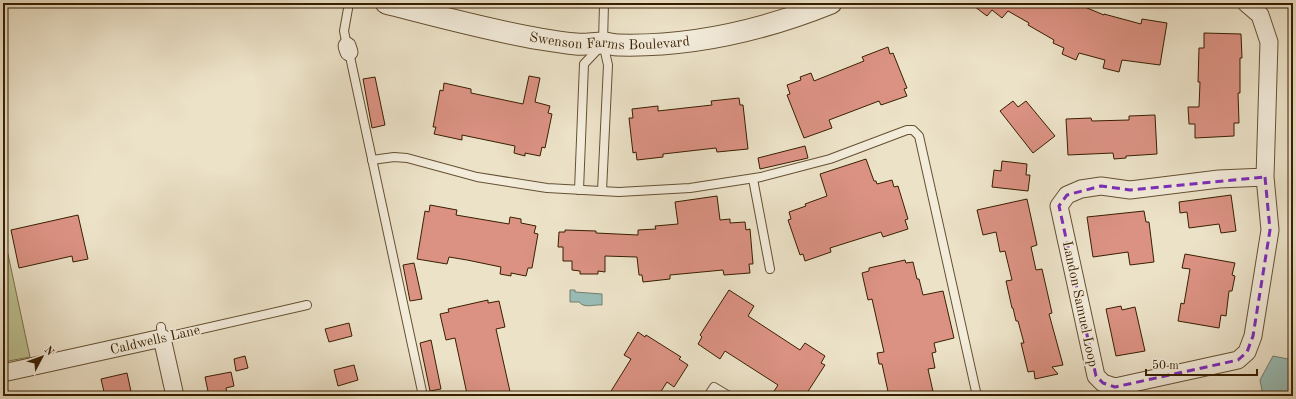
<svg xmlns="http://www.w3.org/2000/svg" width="1296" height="399" viewBox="0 0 1296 399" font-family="'Old Standard TT',serif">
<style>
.green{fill:#bdc292;stroke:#7a7049}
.water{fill:#99bdb7;stroke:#727e6e}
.building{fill:#db9283;stroke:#381f00}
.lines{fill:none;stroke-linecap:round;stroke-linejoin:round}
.service-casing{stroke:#655032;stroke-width:10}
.minor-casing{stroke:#655032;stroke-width:19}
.tertiary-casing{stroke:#655032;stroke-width:23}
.service{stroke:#f3ecdb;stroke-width:8}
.minor{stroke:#f3ecdb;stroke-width:17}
.tertiary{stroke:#f3ecdb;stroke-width:21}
.marked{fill:none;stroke:#7b2cbf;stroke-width:3;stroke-dasharray:8 5;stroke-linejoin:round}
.labels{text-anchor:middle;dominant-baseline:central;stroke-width:3.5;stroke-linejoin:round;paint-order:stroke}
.street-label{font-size:14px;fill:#381f00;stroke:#f3ecdb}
</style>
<rect width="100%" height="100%" fill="#ece2c8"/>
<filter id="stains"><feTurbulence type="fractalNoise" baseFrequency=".005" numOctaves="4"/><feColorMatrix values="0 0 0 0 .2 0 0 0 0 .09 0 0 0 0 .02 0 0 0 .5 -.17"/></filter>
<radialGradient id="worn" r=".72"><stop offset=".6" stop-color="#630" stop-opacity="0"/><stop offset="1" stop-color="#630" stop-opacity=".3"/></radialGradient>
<path class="green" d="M3 231 30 357 3 362Z"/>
<g class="water">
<path d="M570 290H575V292L602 294V305C594 304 585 309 579 302H570Z"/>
<path d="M1273 356 1293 360V396H1263L1260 380Z"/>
</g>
<g class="building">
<path d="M970 3H1075L1104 15V14L1141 24 1142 19 1167 23 1160 65 1122 60 1119 72 1103 68 1105 60 1079 53 1076 60 1062 54 1064 48 1053 43 1054 40 1028 25 1029 23 1008 11 1002 18 992 10 987 16Z"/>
<path d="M1204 33 1241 34 1242 58H1240V93H1238L1239 123H1234V136L1195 138V124H1189L1188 107H1199L1200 82H1198L1199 48H1204Z"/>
<path d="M888 47 890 54 893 53 907 88 904 89 907 96 881 105 879 101 829 120 832 128 804 138 787 95 790 94 787 85 801 80 800 77 811 73 814 81 864 61 862 57Z"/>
<path d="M529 76 540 78 535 102 550 106 548 113 552 114 545 148 542 147 540 156 525 153V156L514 153 515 146 462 135V140L434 134 436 127H433L440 90 443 91 444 83 471 89V93L523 104Z"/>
<path d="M375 77 385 125 372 128 363 79Z"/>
<path d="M739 98 740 105H743L748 149 717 152 716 148 663 154V157L637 160 636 152 633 153 629 118H633L632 109 658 106V111L712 105 711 101Z"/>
<path d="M1013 101 1018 107 1026 101 1055 136 1033 153 1000 111Z"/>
<path d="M1155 115 1157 154 1126 156V158L1114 159 1113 153 1068 155 1066 119 1091 118 1092 121 1129 120V116Z"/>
<path d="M805 146 808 158 760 169 758 158Z"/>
<path d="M866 159 874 181H876L877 184 892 180 894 187 898 186 908 219 905 220 908 229 883 237 881 232 830 248 831 252 805 261 803 254 800 255 788 220 791 219 789 212 806 206 805 204 827 196 820 174Z"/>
<path d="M1002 161 1027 164 1026 175H1030L1028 191 992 187 994 170 1001 171Z"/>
<path d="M1231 195 1236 231 1221 233 1219 224 1189 228 1187 212 1180 213 1179 202Z"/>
<path d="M717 196 720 220 730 219V223L745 222 746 230 750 229 753 264H749L750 273 724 275 723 270 670 275V279L643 282 642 275H639L637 257 605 256V272L598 271V274H580V271L572 270V261H563V247H558L559 232H565V230L596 231V233L638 235V230L656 229 655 226 678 224 675 202Z"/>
<path d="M1027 199 1037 245 1031 247 1036 270 1042 269 1052 313 1049 314 1063 365 1052 367 1058 374 1035 379 1034 371 1028 372 1021 343H1024L1018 321H1016L1013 308H1012L1006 281 1012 280 1005 251 1000 252 996 232 983 235 977 210Z"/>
<path d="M430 205 457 210 456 215 509 224 510 217 521 219V223L536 226 534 233 538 234 532 268H528L526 276 511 273V276L500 274 501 267 467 260 449 257 447 264 417 259 425 211 429 212Z"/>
<path d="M1144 211 1146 222H1149L1154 262 1130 265 1128 252 1093 257 1087 217Z"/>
<path d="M78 215 88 259 73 262 72 256 19 268 11 230Z"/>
<path d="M1185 254 1235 263 1232 275 1235 276 1232 291H1229L1226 316 1221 315 1219 328 1178 321 1181 303 1184 304 1190 269 1182 268Z"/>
<path d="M905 260 906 263 913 262 917 279H919L923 295 943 291 954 338 934 343 936 352 932 353 935 368 928 369 934 396H889L882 364H879L877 353 884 352 872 299 868 300 862 273 869 271V268Z"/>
<path d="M414 263 422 299 410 301 403 265Z"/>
<path d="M729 290 754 306 748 316 800 350 805 343 825 356 821 363 825 365 805 396H771L778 385 725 351 720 359 698 344 702 337 700 335Z"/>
<path d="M488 300V303L499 301 505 327 496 329 511 396H471L470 393 467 394 455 338 446 340 440 314 449 312 448 309Z"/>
<path d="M1121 306 1122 310 1135 307 1145 351 1116 356 1106 309Z"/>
<path d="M349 323 352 336 329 342 325 329Z"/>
<path d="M638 332 645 337 646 335 681 357 679 359 688 365 674 387 667 382 658 396H608L631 359 624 355Z"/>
<path d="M431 340 441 389 430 391 420 343Z"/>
<path d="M245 356 248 368 236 371 234 359Z"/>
<path d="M354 365 358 380 338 386 334 370Z"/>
<path d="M231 372 234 386 226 388 227 394H225V396H209L205 377Z"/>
<path d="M127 373 132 396H105L101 379Z"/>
</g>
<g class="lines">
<g class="service-casing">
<g id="service">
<path d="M347 46 344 31 349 3"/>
<path d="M349 52 423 396"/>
<path d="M372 160 394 157 407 158 477 177 547 188 619 192 690 188 761 177 830 159 907 130H913L919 136 977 396"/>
<path d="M753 179 770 269"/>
<path d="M579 190 584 64 600 47"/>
<path d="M602 191 608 65 603 43 604 3"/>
<path d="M161 327 162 338 307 305"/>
<path d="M708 396 714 387 729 396"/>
</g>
</g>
<g class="minor-casing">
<g id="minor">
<path d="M1246 3 1260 15 1269 42 1265 177 1270 230 1253 336 1247 352 1238 360 1115 387 1103 383 1096 376 1059 206 1067 195 1081 189 1101 186 1130 190 1219 179 1265 177"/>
<path d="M347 46 349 52"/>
<path d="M3 373 162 338 175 396"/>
</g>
</g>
<g class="tertiary-casing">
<g id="tertiary">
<path id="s1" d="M386 3C437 16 488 30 540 39 552 41 564 43 576 44 585 45 594 43 603 43 608 43 613 45 618 45 692 47 764 30 831 3"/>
</g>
</g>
<use href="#service" class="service"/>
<use href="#minor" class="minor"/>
<use href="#tertiary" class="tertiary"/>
</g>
<path class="marked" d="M1265 177 1270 230 1253 336 1247 352 1238 360 1115 387 1103 383 1096 376 1059 206 1067 195 1101 186 1130 190Z"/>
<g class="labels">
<g class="street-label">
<text stroke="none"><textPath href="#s1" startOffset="228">Swenson Farms Boulevard</textPath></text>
<text transform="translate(1080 304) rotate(78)">Landon Samuel Loop</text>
<text transform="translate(155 340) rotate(-13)">Caldwells Lane</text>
</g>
</g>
<rect width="1296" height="399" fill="none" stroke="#ece2c8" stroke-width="16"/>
<rect x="4" y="4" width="1288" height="391" fill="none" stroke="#381f00" stroke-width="2"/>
<rect x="8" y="8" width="1280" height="383" fill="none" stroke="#381f00"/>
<g transform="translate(42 357) rotate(49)" stroke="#f3ecdb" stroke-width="3" paint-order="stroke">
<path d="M0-3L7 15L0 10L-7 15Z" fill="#381f00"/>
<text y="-6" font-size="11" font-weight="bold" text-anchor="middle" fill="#381f00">N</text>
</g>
<path d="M1146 369v6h111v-6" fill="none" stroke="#381f00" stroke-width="2"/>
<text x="1152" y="369" font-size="12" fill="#381f00" stroke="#f3ecdb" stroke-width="3" paint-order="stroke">50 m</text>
<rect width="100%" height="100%" filter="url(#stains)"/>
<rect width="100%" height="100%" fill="url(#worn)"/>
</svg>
